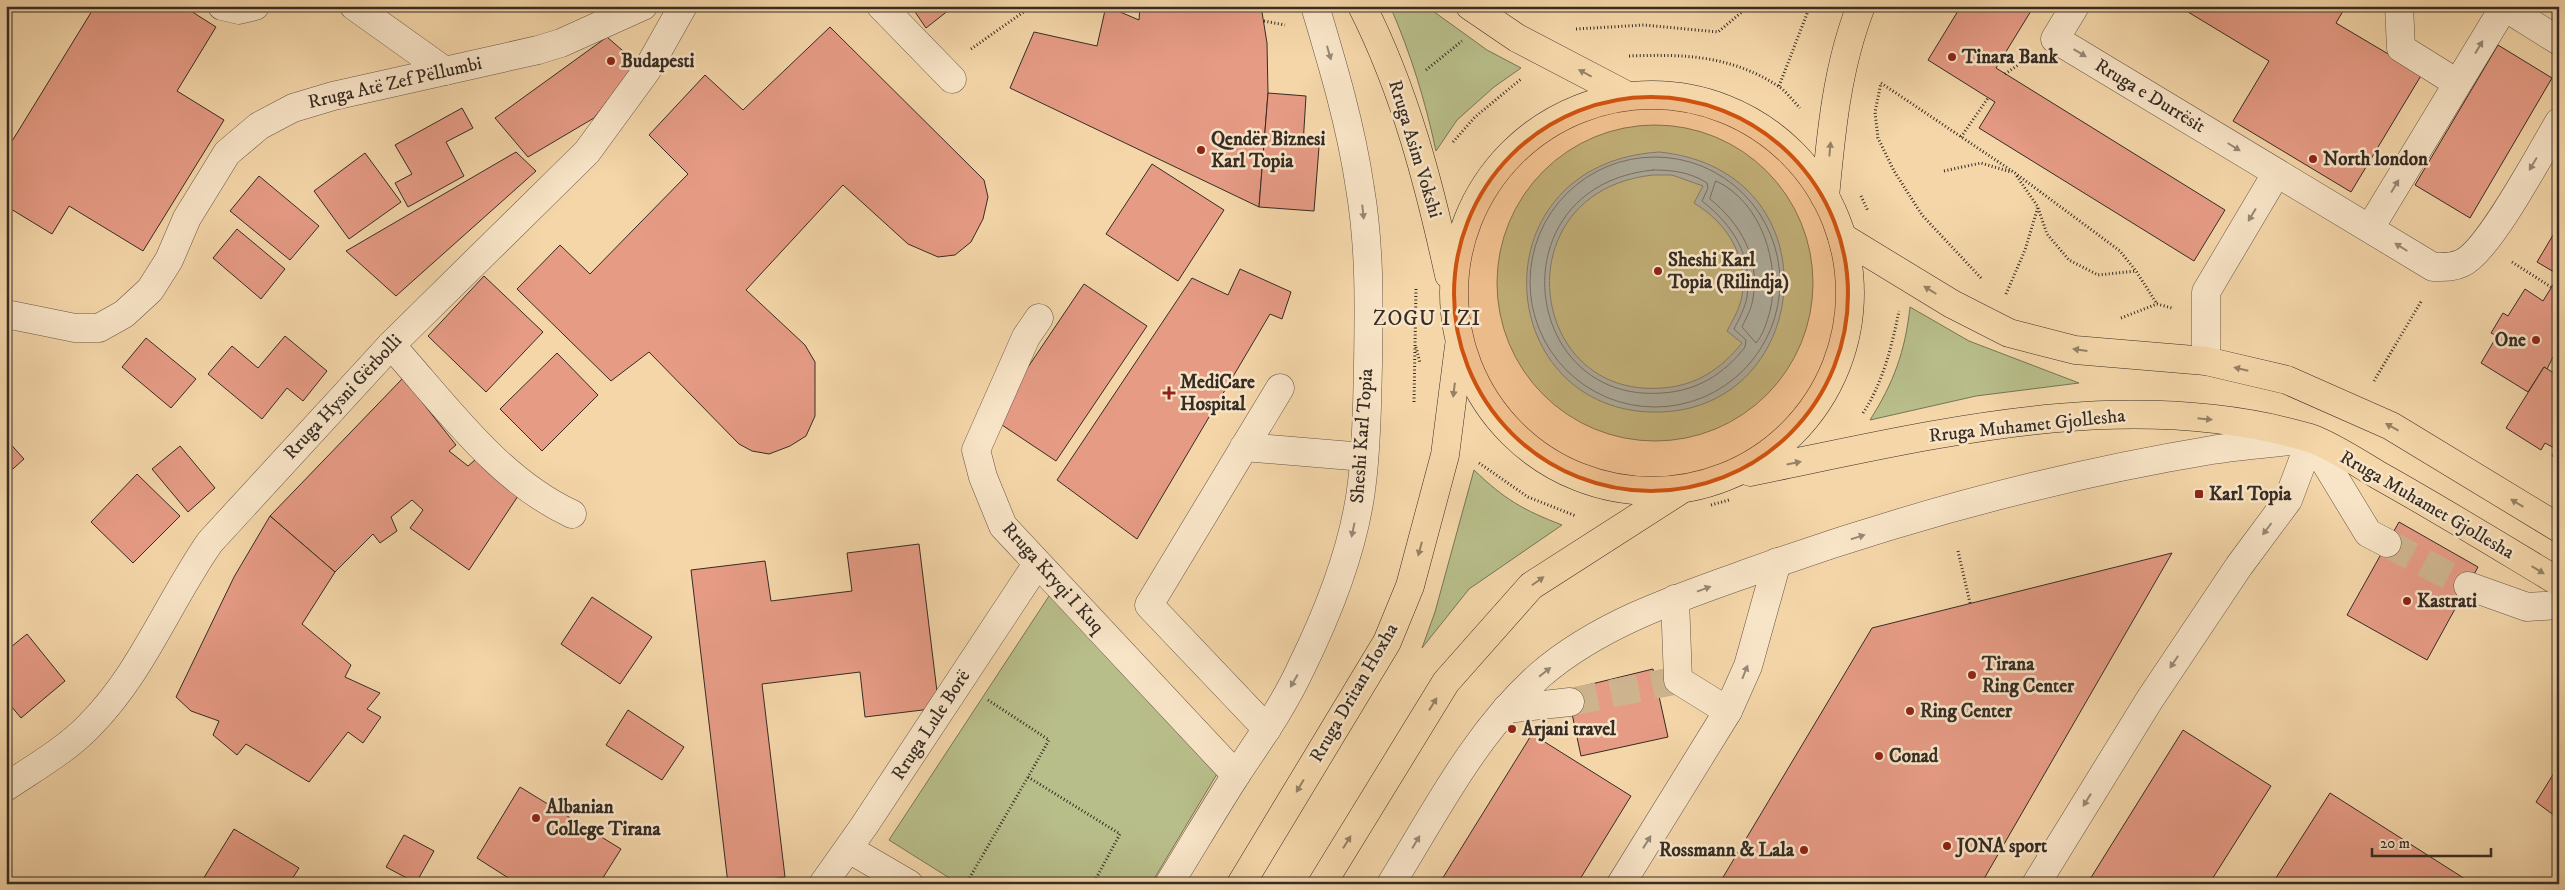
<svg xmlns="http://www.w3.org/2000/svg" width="2565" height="890" viewBox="0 0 2565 890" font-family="'IM FELL DW Pica',serif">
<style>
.green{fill:#b8be8a;stroke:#777557}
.water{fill:#9eb7b1;stroke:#747f79;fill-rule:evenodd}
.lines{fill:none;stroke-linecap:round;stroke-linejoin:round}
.shore{stroke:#6a726a;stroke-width:1}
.building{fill:#e69b85;stroke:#362c24}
.minor-tunnel{stroke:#ceb48e;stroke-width:28;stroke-dasharray:28 14;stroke-linecap:butt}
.minor-casing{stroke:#665645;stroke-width:29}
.major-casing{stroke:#362c24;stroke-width:29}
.path{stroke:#362c24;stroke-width:3;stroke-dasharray:1 2.5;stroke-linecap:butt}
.minor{stroke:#f8e4c7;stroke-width:28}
.major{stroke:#f4d6a9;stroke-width:28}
.oneway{fill:#978876}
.oneway2{fill:#958166}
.marked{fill:#cd5210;fill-opacity:0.2;stroke:#cd5210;stroke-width:4;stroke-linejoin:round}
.poi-dot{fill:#8f2418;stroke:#f8e4c7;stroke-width:2}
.labels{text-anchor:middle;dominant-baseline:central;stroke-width:5;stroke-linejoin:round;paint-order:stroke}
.poi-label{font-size:19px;font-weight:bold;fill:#362c24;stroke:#f8e4c7;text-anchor:start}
.street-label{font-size:19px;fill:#362c24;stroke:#f8e4c7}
.quarter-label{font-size:21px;letter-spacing:1px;fill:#362c24;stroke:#f8e4c7}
</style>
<rect width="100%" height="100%" fill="#f4d6a9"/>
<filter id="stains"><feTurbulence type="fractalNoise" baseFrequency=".004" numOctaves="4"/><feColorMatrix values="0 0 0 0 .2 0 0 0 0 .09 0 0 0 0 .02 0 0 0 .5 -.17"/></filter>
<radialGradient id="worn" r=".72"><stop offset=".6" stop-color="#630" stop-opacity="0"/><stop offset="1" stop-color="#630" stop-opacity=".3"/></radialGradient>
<g class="green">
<path d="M1390 6H1426L1487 50 1521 68 1494 87 1457 120 1436 151C1425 100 1411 54 1390 6Z"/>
<circle cx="1655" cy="283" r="158"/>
<path d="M1910 307 1969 341 2079 383 1976 396 1870 420C1894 382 1905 352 1910 307Z"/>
<path d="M1474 470C1504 499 1523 510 1562 525L1469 589 1422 648 1435 612Z"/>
<path d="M1053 590 1217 774 1151 884H959L889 840Z"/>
</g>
<path class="water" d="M1659 152C1840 170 1814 418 1650 412 1491 406 1477 164 1659 152ZM1653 175H1672L1703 186 1694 203C1727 223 1748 256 1742 296 1740 308 1733 320 1727 331L1742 343C1721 369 1696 386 1662 388 1526 399 1502 191 1653 175Z"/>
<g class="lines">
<g class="shore">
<circle cx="1655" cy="282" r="125"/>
<path d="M1653 170C1672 170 1690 172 1707 183L1708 188 1702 201C1733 225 1753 256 1747 297 1745 308 1739 319 1734 329L1746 340 1745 347C1724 374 1697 391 1662 393 1520 404 1495 186 1653 170Z"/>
<path d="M1716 181C1762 202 1781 265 1770 311 1767 322 1763 335 1756 343L1742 327C1746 318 1752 308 1753 298 1760 258 1741 224 1710 199Z"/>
</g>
</g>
<g class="building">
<path d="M95 6H183L216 27 177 91 224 120 143 251 69 206 52 234 6 206V151Z"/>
<path d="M911 6H954L926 28Z"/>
<path d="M1106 6 1139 20 1140 6H1261L1267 43 1268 93 1259 207 1010 88 1034 32 1097 46Z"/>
<path d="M1961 6H2034L1996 68 2225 210 2194 261 1979 128 1995 102 1928 60Z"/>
<path d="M2191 6H2346L2336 23 2422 74 2351 192 2233 121 2269 61 2188 12Z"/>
<path d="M830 27 984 180 988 197 983 219 971 242 955 255 938 257 908 244 843 185 746 290 805 345 815 362V416L806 436 790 446 769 454 752 451 739 444 649 352 611 381 517 289 560 245 590 274 688 174 649 135 705 75 743 110Z"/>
<path d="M607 37 637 63 594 118 528 157 495 118Z"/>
<path d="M2498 45 2552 78 2470 218 2415 185Z"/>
<path d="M1268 93 1306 96 1303 145 1319 147 1314 211 1259 207Z"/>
<path d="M462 108 473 128 446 142 464 176 408 207 395 183 412 174 395 145Z"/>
<path d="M516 152 536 171 396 296 346 251Z"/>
<path d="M365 153 401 202 349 239 314 191Z"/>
<path d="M1152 164 1224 210 1178 281 1106 234Z"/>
<path d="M259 176 319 226 290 260 230 211Z"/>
<path d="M2559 225V275L2537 262Z"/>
<path d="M237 229 285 269 261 299 213 258Z"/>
<path d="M1240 269 1291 292 1282 319 1270 314 1137 539 1057 480 1192 278 1228 295Z"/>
<path d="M2559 275V345L2547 369 2544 367 2528 392 2481 363 2497 336 2491 333 2503 313 2508 316 2525 289 2543 301Z"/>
<path d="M484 276 543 332 486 392 428 336Z"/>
<path d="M1084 284 1147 326 1056 461 993 419Z"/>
<path d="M285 336 327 371 303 401 287 388 262 419 208 374 232 346 258 368Z"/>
<path d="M146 338 196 379 171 408 122 367Z"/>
<path d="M557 353 598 395 542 451 500 409Z"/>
<path d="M2544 367 2559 376V460L2552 456 2556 449 2545 443 2541 450 2506 428Z"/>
<path d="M403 378 456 445 449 451 468 466 475 460 518 496 469 570 410 528 423 510 412 500 391 517 397 531 380 543 373 534 335 572 270 516Z"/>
<path d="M6 439 24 459 6 475Z"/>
<path d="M180 446 215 488 188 512 152 469Z"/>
<path d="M137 474 180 516 133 563 91 522Z"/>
<path d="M270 516 335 572 302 624 351 665 345 677 380 693 367 709 381 717 363 743 348 732 309 782 246 744 237 755 213 735 219 721 191 711 176 697 234 577Z"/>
<path d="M2399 522 2478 567 2427 660 2347 615Z"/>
<path d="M919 544 939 708 865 717 860 672 762 684 785 877 728 884 691 570 765 561 771 601 852 591 847 553Z"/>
<path d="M2172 553 1981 884H1719L1872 628Z"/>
<path d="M592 597 652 637 620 684 561 644Z"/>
<path d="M27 634 65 681 21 718 6 700V651Z"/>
<path d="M1653 669 1668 737 1581 756 1567 690Z"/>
<path d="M628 710 684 747 662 780 606 745Z"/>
<path d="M2183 730 2271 786 2209 884H2087Z"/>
<path d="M1532 734 1631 796 1577 884H1439Z"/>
<path d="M2559 765V819L2536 802Z"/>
<path d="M520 787 621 849 599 884H508L510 879 477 858Z"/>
<path d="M2330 793 2473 884H2272Z"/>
<path d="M234 829 299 868 289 884H200Z"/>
<path d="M404 835 434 851 416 883 386 867Z"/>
</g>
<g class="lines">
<g class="minor-tunnel">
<path d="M2387 543 2468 586"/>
<path d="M1570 702 1678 680"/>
</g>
<g class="minor-casing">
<g id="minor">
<path d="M222 6 239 10 255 6"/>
<path d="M354 6 445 71"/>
<path d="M881 6 952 79"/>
<path d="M2075 6 2055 39 2433 267C2443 267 2452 268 2462 263 2489 251 2541 152 2559 122"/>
<path d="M2399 6 2401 48 2457 83"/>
<path d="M2503 6 2559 41"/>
<path d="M2370 228 2504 7"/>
<path d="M6 314 75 328H99L124 314 150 290 169 260 187 218 227 153 259 126 293 108 333 96 538 50 561 43 643 6"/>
<path d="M1039 318 1026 337 976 450 983 477 1003 526 1236 775"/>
<path d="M391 345C445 405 498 480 572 514"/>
<path d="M2206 361V292L2276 174"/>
<path d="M2311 439 2368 533 2387 543"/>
<path d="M1244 447 1364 457"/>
<path d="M2468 586 2527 607 2559 605"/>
<path d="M1675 599 1678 680 1728 711"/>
<path d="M1506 709 1570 702"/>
<path d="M1267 729 1149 605 1280 388"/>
<path d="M6 787C34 768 66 750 89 726 142 673 168 602 210 542L391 345 587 152 647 70 683 6"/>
<path d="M849 849 909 884"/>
<path d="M823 884 864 826 1037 564"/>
<path d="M1169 884C1192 847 1214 809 1238 772 1260 739 1284 705 1301 668 1329 611 1355 546 1362 482 1367 443 1367 404 1368 365 1369 306 1370 247 1360 188 1351 126 1333 66 1315 6"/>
<path d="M1391 884C1436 811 1475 733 1540 675 1598 625 1674 599 1745 574 1895 520 2055 476 2212 450 2243 445 2276 443 2307 439"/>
<path d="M1621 884 1728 711 1748 666 1777 562"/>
<path d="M2036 884 2150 699 2239 566 2288 500 2311 439"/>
</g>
</g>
<g class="major-casing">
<g id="major">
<path d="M1362 6C1405 91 1429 183 1449 275"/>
<path d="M1470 6 1517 38 1628 96"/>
<circle cx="1652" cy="293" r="198"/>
<path d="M1825 197C1831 133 1837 67 1861 6"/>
<path d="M1842 237 1952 304 2009 333 2075 350 2206 361 2287 380 2391 426 2559 528"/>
<path d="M1750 472C1932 435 2126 384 2310 438 2331 445 2358 463 2378 475 2439 509 2499 546 2559 582"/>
<path d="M1241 884 1387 642 1410 586 1445 455 1459 346"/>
<path d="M1322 884 1446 682 1531 586 1679 491"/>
</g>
</g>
<g class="path">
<path d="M539 6 543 12"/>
<path d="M1264 21 1285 25"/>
<path d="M1576 29 1644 25 1718 32 1749 6"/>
<path d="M971 49 1032 6"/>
<path d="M1629 56C1683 54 1730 55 1778 86 1786 91 1793 101 1800 108"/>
<path d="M1426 70 1462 41"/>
<path d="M2005 74 2028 58"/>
<path d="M1779 86 1810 6"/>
<path d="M1961 137 1988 98"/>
<path d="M1453 142 1475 117 1521 79"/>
<path d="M1944 171 1981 163 2011 172"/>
<path d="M1861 196 1868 211"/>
<path d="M2038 208 2047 234 2069 260 2098 275 2136 271"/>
<path d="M2512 262 2551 287"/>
<path d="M1981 278 1922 215 1894 171 1878 138 1875 112 1881 83 2015 173 2120 251 2136 271 2157 304"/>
<path d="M2006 294 2025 250 2038 207 2016 175"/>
<path d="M2121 318 2157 304 2172 308"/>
<path d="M1416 347 1420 363"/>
<path d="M2374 381 2422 300"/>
<path d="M1414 402 1416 288"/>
<path d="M1863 413C1883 383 1892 345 1899 311"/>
<path d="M1479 463 1528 497 1576 516"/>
<path d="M1711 505 1729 500"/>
<path d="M1958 551 1970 603"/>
<path d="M988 700 1049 740 1028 777 1120 834 1093 884"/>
<path d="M966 884 1028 777"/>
</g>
<use href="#minor" class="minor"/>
<use href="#major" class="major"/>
</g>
<defs><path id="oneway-solid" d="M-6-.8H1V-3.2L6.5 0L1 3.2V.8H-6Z" transform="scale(1.25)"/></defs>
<g class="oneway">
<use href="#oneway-solid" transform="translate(2479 47) rotate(-59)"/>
<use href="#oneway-solid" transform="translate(1329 53) rotate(74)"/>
<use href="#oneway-solid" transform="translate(2080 53) rotate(31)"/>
<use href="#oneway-solid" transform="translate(2234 147) rotate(32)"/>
<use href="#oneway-solid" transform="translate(2533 164) rotate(121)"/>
<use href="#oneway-solid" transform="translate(2395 186) rotate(-59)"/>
<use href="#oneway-solid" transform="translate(1363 212) rotate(84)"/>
<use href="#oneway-solid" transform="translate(2252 215) rotate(121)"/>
<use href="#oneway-solid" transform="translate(2401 247) rotate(-148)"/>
<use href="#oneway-solid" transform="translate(2267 529) rotate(127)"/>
<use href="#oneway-solid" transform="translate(1353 530) rotate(102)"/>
<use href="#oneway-solid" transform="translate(1858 537) rotate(-17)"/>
<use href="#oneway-solid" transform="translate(1704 589) rotate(-20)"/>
<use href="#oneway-solid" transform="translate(2174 662) rotate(124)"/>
<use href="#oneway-solid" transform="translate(1545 672) rotate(-38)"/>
<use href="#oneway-solid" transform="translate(1745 672) rotate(-68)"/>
<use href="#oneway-solid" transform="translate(1294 681) rotate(120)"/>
<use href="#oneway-solid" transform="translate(2087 800) rotate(122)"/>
<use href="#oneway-solid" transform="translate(1416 842) rotate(-59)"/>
<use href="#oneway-solid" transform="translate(1647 842) rotate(-58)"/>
</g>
<g class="oneway2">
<use href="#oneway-solid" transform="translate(1585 73) rotate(-152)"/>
<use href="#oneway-solid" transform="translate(1830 149) rotate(-85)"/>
<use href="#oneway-solid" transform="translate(1930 290) rotate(-148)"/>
<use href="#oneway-solid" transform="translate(2080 350) rotate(-172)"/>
<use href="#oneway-solid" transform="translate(2241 369) rotate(-167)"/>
<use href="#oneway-solid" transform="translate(1454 390) rotate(97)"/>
<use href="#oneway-solid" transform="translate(2205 419) rotate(6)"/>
<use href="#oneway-solid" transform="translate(2392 427) rotate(-151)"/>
<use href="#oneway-solid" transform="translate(1794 463) rotate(-11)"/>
<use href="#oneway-solid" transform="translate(2517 503) rotate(-149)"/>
<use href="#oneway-solid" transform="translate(1420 549) rotate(105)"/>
<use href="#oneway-solid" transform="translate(2538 570) rotate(31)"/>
<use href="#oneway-solid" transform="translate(1538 581) rotate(-35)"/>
<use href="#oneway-solid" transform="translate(1433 704) rotate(-58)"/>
<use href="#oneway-solid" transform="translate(1300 786) rotate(121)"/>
<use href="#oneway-solid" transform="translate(1347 842) rotate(-58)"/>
</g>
<path class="marked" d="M1454 294a197 197 0 1 1 394 0a197 197 0 1 1-394 0Z"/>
<g class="poi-dot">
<circle cx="1952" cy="57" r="5"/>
<circle cx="611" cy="61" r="5"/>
<circle cx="1201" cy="150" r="5"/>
<circle cx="2313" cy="159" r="5"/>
<circle cx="1658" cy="271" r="5"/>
<circle cx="2536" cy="340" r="5"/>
<path d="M1166.5 385.5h5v5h5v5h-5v5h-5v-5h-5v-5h5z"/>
<rect x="2194" y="489" width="10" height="10" rx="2.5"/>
<circle cx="2407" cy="601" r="5"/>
<circle cx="1972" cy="675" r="5"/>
<circle cx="1910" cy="711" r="5"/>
<circle cx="1512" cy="729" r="5"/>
<circle cx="1879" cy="756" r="5"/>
<circle cx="536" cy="818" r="5"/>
<circle cx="1947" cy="846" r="5"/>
<circle cx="1804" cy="850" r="5"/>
</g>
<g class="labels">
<g class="poi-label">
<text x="1962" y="57">Tinara Bank</text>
<text x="621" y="61">Budapesti</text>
<text x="1211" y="139">Qendër Biznesi<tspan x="1211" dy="22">Karl Topia</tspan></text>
<text x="2323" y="159">North london</text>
<text x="1668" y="260">Sheshi Karl<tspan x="1668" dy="22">Topia (Rilindja)</tspan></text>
<text x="2526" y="340" text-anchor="end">One</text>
<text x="1180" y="382">MediCare<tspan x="1180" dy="22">Hospital</tspan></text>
<text x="2209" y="494">Karl Topia</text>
<text x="2417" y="601">Kastrati</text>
<text x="1982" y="664">Tirana<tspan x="1982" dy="22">Ring Center</tspan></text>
<text x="1920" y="711">Ring Center</text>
<text x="1522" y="729">Arjani travel</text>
<text x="1889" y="756">Conad</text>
<text x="546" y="807">Albanian<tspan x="546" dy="22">College Tirana</tspan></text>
<text x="1957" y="846">JONA sport</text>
<text x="1794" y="850" text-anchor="end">Rossmann &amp; Lala</text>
</g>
<g class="street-label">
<text transform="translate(395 83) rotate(-13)">Rruga Atë Zef Pëllumbi</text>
<text transform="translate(2150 96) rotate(31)">Rruga e Durrësit</text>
<text transform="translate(1415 149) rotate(73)">Rruga Asim Vokshi</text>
<text transform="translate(343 397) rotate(-47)">Rruga Hysni Gërbolli</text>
<text transform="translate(2027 426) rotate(-6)">Rruga Muhamet Gjollesha</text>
<text transform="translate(1362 436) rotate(-86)">Sheshi Karl Topia</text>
<text transform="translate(2427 505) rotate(30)">Rruga Muhamet Gjollesha</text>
<text transform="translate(1053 578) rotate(48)">Rruga Kryqi I Kuq</text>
<text transform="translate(1354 693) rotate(-60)">Rruga Dritan Hoxha</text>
<text transform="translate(931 725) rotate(-57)">Rruga Lule Borë</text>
</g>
<g class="quarter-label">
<text x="1427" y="319">ZOGU I ZI</text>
</g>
</g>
<rect width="2565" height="890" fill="none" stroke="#f4d6a9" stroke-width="25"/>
<rect x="8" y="8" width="2550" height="875" fill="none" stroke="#362c24" stroke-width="2.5"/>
<rect x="12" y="12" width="2540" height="865" fill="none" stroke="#362c24"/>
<path d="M2372 848v8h119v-8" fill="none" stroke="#362c24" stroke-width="2.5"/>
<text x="2380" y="848" font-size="15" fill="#362c24" stroke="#f8e4c7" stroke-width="4" paint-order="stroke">20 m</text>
<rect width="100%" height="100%" filter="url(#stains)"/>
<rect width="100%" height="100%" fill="url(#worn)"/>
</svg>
